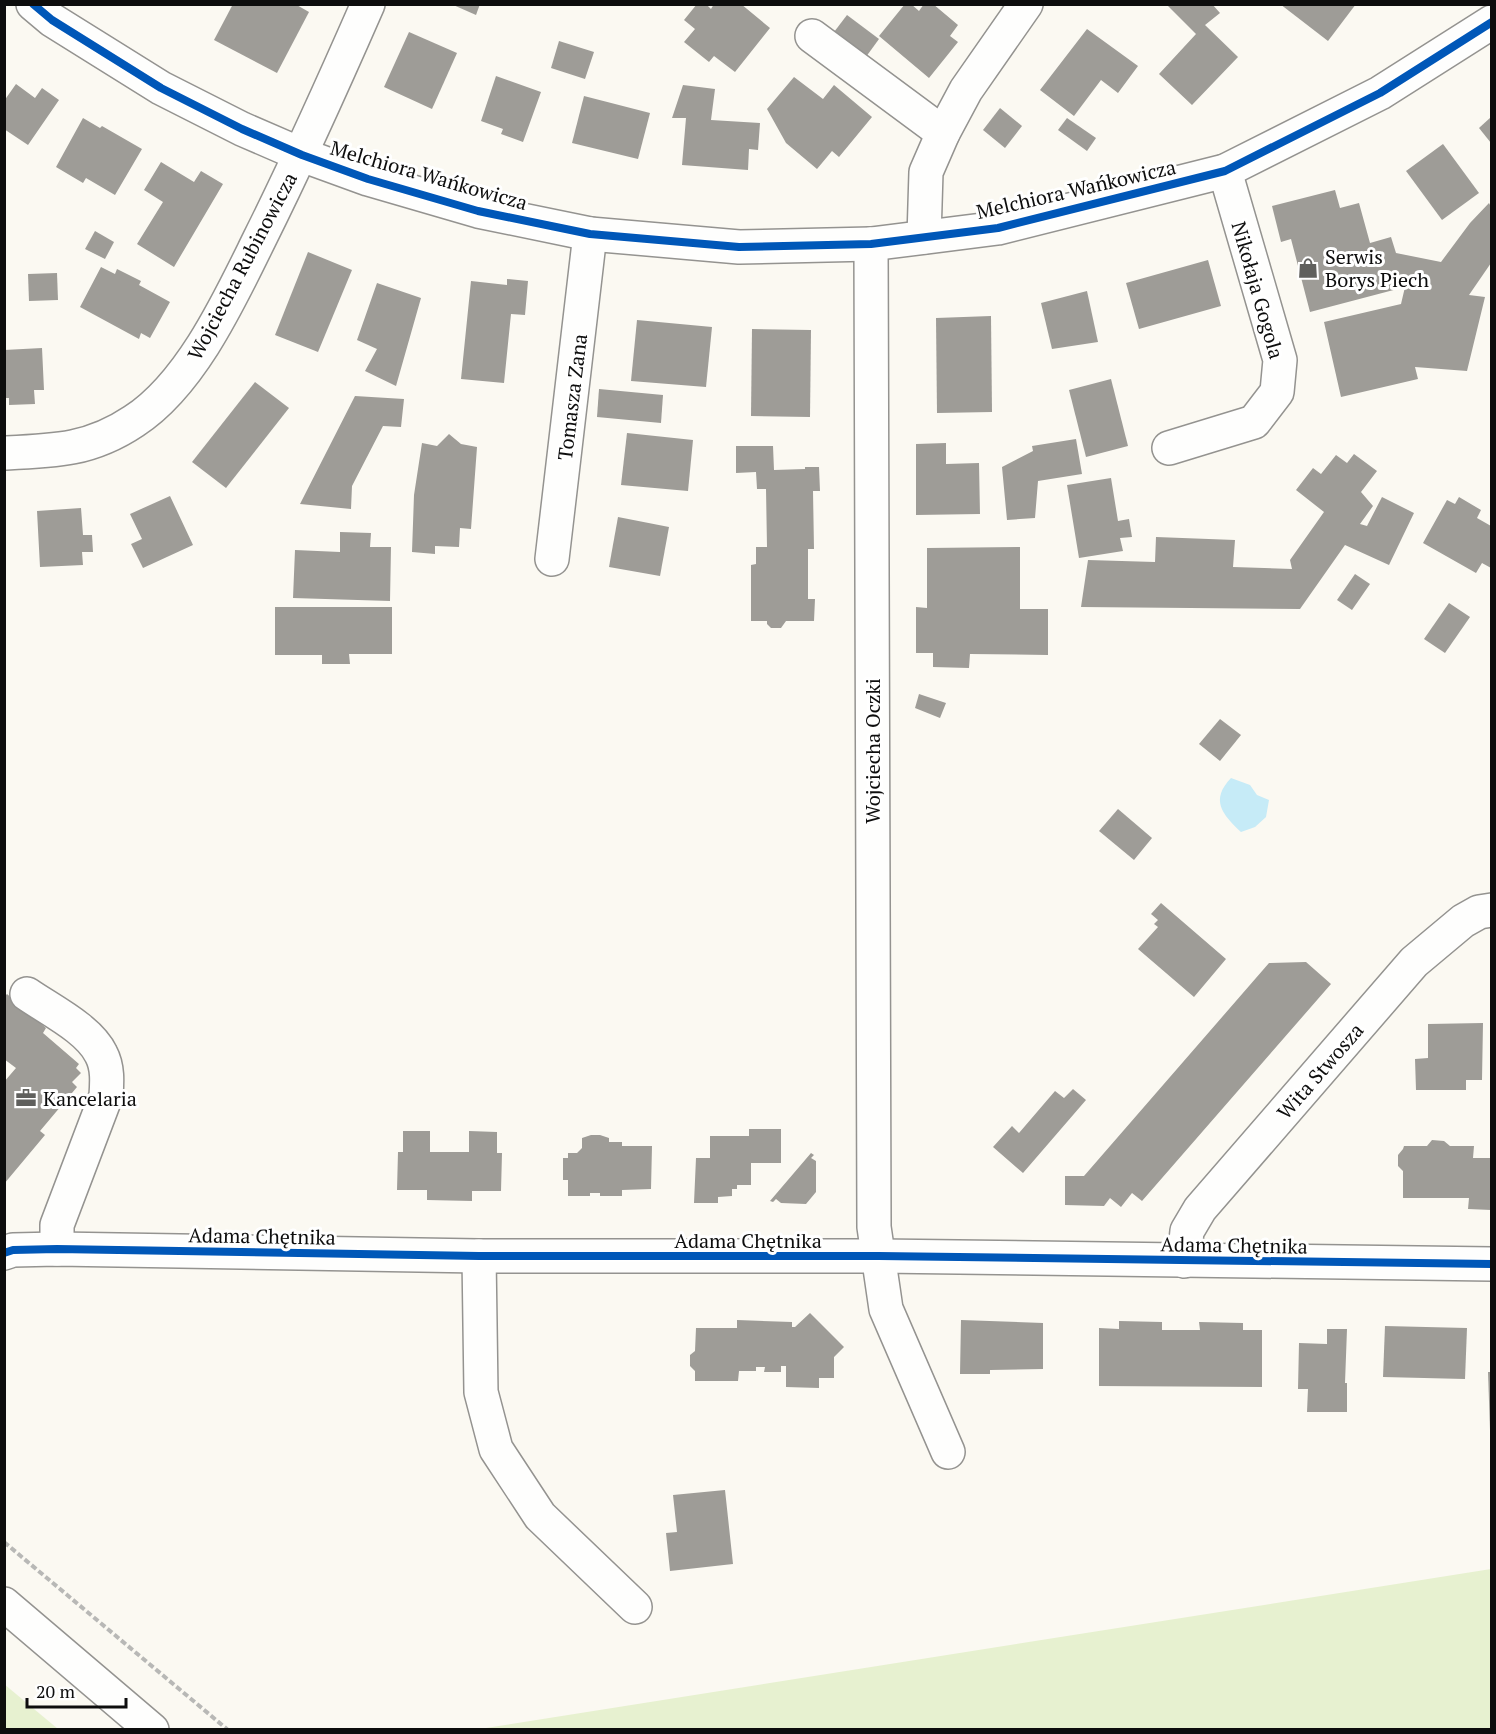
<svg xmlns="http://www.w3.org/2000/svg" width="1496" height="1734" viewBox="0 0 1496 1734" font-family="'PT Serif',serif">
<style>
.green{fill:#e7f1d0}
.water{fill:#c6ebf7}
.building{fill:#9e9c97}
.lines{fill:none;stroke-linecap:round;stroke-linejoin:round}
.minor-casing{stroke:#949390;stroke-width:36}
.path{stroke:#b8b8b6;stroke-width:4;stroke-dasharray:6 3;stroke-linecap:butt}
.minor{stroke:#fefefd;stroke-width:33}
.cycleway-casing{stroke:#fff;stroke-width:11}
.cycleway{stroke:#0057b8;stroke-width:8}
.labels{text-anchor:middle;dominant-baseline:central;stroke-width:6;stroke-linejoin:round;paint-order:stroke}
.street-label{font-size:20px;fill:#0d0d0d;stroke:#fff}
.poi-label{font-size:20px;fill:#0d0d0d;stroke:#fff;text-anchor:start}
</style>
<rect width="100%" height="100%" fill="#fbf9f2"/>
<g class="green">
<path d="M1491 1569V1729L473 1730Z"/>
<path d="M4 1684 58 1729H5Z"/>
</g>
<path class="water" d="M1231 778 1250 785 1257 795 1269 800 1266 817 1255 827 1241 832C1222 814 1210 800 1231 778Z"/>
<g class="building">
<path d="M233 4H295L309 12 277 73 214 40Z"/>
<path d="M451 4H480L476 15Z"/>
<path d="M697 4H706L711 9 714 4H741L770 28 735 72 714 56 709 62 684 42 695 29 684 20Z"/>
<path d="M905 4H911L919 11 924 4H933L958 25 950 36 958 42 929 78 879 36Z"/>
<path d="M1166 4H1212L1220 13 1205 25 1238 57 1192 105 1159 74 1196 34Z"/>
<path d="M1280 4H1356L1328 41Z"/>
<path d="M847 15 879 39 863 61 831 36Z"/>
<path d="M1087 29 1138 66 1118 93 1101 80 1074 116 1040 90Z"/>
<path d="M409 32 457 53 432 109 384 87Z"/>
<path d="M559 41 594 52 585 79 551 68Z"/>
<path d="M496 76 541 92 523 142 501 134 503 129 481 121Z"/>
<path d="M794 77 823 99 834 85 872 117 839 157 832 151 817 169 786 143 767 109Z"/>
<path d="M16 84 35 98 42 88 59 100 28 145 4 129V101Z"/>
<path d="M683 85 715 89 711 120 760 123 758 150 749 149 748 170 682 165 686 118H672Z"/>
<path d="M584 96 650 113 638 159 572 143Z"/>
<path d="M1000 108 1022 126 1005 148 983 130Z"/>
<path d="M1491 117V143L1479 128Z"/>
<path d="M83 118 100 128 102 126 142 149 115 195 86 178 83 183 56 167Z"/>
<path d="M1067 118 1096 138 1087 151 1058 130Z"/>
<path d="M1443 144 1479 193 1442 220 1406 171Z"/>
<path d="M161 162 194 182 201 171 223 184 174 267 137 244 163 202 144 190Z"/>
<path d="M1335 190 1340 208 1359 203 1370 243 1391 237 1396 253 1441 262 1470 223 1489 203 1491 207V263L1469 295 1485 297 1467 371 1415 367 1418 379 1341 397 1324 322 1401 304 1405 287 1310 312 1291 239 1281 242 1272 206Z"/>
<path d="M95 231 114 242 105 259 85 249Z"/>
<path d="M308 252 352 270 318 352 275 335Z"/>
<path d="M1208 260 1221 306 1139 329 1126 283Z"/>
<path d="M101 267 115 274 117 269 141 281 139 285 170 302 150 338 141 333 139 339 80 307Z"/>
<path d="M57 273 58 300 29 301 28 274Z"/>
<path d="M507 279 528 281 525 315 511 314 504 383 461 379 471 281 507 285Z"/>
<path d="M377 283 421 298 396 386 365 371 377 349 357 340Z"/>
<path d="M1087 291 1098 342 1052 349 1041 303Z"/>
<path d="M991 316 992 412 937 413 936 318Z"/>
<path d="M637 320 712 327 706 387 631 381Z"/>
<path d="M752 329 811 330 810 417 751 416Z"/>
<path d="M42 348 44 390H34L35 404 9 405V398H4V350Z"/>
<path d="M1111 379 1128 446 1086 457 1069 390Z"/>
<path d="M255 382 289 408 226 488 192 462Z"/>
<path d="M599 389 663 395 661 423 597 417Z"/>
<path d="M355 396 404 399 401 427 383 426 352 486 351 509 300 504Z"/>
<path d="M627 433 693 440 688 491 621 485Z"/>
<path d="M449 434 461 444 477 447 471 529 460 528 459 547 435 546V554L412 552 414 495 422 443 437 446Z"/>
<path d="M1076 439 1082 474 1038 481 1035 518 1007 520 1002 467 1033 451 1032 446Z"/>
<path d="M946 443V464L979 463 980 514 916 515V444Z"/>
<path d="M736 446H773L774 470 805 469V467H819L820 491H813L814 549H808V599H815L814 621H786L781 628H771L767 624V621H751V565L756 564V547H767L766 489H757L756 472 736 473Z"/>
<path d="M1354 454 1377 471 1361 492 1373 506 1360 524 1367 526 1382 497 1414 513 1389 565 1345 545 1300 609 1081 607 1088 560 1155 562 1156 537 1235 540 1233 567 1292 569 1290 560 1324 512 1296 490 1313 468 1321 474 1336 455 1347 463Z"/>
<path d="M1111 478 1118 521 1129 519 1132 537 1120 538 1123 551 1079 558 1067 485Z"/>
<path d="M170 496 193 545 143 568 131 544 142 539 130 514Z"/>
<path d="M1459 497 1481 510 1477 518 1491 526V568L1482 563 1476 573 1423 543 1447 500 1455 504Z"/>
<path d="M81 508 83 535H92L93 552H82L83 565 40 567 37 511Z"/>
<path d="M618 517 669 527 660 576 609 567Z"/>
<path d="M340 532 371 533 370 547H391L390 601 293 598 295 550 340 552Z"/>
<path d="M1020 547V609H1048V655L970 654 969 668 933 667V653H916V607L927 608V548Z"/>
<path d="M1355 574 1370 584 1352 610 1337 600Z"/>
<path d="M1449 603 1470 617 1445 653 1424 639Z"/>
<path d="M275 607H392V654H349L350 664H322V655H275Z"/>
<path d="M919 694 946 703 940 718 915 708Z"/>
<path d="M1220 719 1241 735 1220 761 1199 744Z"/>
<path d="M1118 809 1152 838 1134 860 1099 831Z"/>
<path d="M1161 903 1226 959 1194 997 1138 949 1158 927 1154 924 1158 920 1151 914Z"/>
<path d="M1306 962 1331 984 1142 1201 1132 1193 1121 1207 1110 1198 1104 1206 1065 1205V1176H1084L1269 963Z"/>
<path d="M7 994 46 1028 43 1033 79 1064 76 1068 81 1073 72 1082 77 1087 40 1131 45 1135 4 1184V1082L16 1068 4 1059V997Z"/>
<path d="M1483 1023 1482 1080H1466V1090H1416L1415 1059 1428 1058V1024Z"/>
<path d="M1073 1089 1086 1100 1023 1173 993 1147 1012 1126 1019 1133 1055 1091 1064 1098Z"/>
<path d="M749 1129H781V1163H751V1185H737V1189H732V1196L718 1197V1203H694L696 1158H710V1136H749Z"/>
<path d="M403 1131H430V1152H469V1131L497 1132V1153H502L501 1191H472V1201L427 1200V1190H397L398 1152H403Z"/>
<path d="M591 1135H600L609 1138V1142H622V1146H652L651 1189 622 1190V1196H600V1193H590V1196H568V1180H563V1158H568V1153H577L582 1148V1138Z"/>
<path d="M1432 1140 1444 1141 1450 1146H1474L1473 1158H1491V1210L1468 1209 1469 1198H1403V1171L1398 1166V1155L1403 1149 1404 1146H1427Z"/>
<path d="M811 1153 814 1155 811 1158 816 1161V1192L806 1204 781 1203 776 1199 773 1202 770 1201Z"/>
<path d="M810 1313 844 1347 834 1357V1378H819V1388L786 1387V1366H781V1372H764L765 1367H756V1371H739L738 1381H695V1371L690 1366V1355L695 1351 696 1328H737V1320L792 1322V1327H795Z"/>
<path d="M961 1320 1043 1323V1369L990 1370V1374H960Z"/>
<path d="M1119 1321 1162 1322V1330H1200L1199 1322 1243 1323V1330H1262V1387L1099 1386V1328L1119 1329Z"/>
<path d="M1385 1326 1467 1328 1465 1379 1383 1377Z"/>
<path d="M1327 1329H1347L1345 1383H1347V1412H1307L1308 1389H1298L1299 1343 1327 1344Z"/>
<path d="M1488 1372H1491V1430H1490Z"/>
<path d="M725 1490 733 1564 670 1571 666 1533 677 1532 673 1495Z"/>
</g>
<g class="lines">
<g class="minor-casing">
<g id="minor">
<path d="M33 4 52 20 161 88 242 129 302 155 368 179 478 211 590 234 739 247 871 244 998 228 1225 171 1380 93 1492 22"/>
<path d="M812 36 943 133"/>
<path d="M924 237 926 172 943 133 966 90 1026 4"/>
<path d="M871 244 874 1227 886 1309 948 1452"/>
<path d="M1169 448 1254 422 1277 392 1280 360 1225 171"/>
<path d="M4 453C55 451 91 450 134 421 191 384 230 299 259 240 298 162 333 84 368 4"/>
<path d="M552 559 590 234"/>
<path d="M27 994C50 1010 89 1029 101 1054 108 1067 107 1082 106 1096L57 1225V1249"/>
<path d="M4 1253 13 1250 57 1249 479 1256H879L1492 1264"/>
<path d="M479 1256 481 1392 496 1449 540 1516 635 1607"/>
<path d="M1184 1261 1187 1231 1200 1209 1414 962 1463 921 1479 912 1492 910"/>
<path d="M4 1604 152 1730"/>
</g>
</g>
<path class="path" d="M4 1542 228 1730"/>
<use href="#minor" class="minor"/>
<g class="cycleway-casing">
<g id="cycleway">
<path d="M33 4 52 20 161 88 242 129 302 155 368 179 478 211 590 234 739 247 871 244 998 228 1225 171 1380 93 1492 22"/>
<path d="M4 1253 13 1250 57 1249 479 1256H879L1492 1264"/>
</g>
</g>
<use href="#cycleway" class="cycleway"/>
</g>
<defs>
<g id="shop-bare" transform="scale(1.62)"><path d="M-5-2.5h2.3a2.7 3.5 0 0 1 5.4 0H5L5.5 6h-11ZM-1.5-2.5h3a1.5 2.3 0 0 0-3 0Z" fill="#60605d" stroke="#fff" stroke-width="2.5" paint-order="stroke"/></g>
<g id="office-bare" transform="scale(1.62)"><path d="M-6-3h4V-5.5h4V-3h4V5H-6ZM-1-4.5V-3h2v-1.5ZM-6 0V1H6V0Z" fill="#60605d" stroke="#fff" stroke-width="2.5" paint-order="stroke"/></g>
</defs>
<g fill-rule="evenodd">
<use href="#shop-bare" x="1308" y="268"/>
<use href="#office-bare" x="26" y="1098"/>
</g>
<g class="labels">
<g class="street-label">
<text transform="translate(429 175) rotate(16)">Melchiora Wańkowicza</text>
<text transform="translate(1076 189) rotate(-13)">Melchiora Wańkowicza</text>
<text transform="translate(242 266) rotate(-62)">Wojciecha Rubinowicza</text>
<text transform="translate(1258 290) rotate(74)">Nikołaja Gogola</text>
<text transform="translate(572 397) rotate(-83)">Tomasza Zana</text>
<text transform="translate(872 751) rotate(-90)">Wojciecha Oczki</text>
<text transform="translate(1320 1071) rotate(-49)">Wita Stwosza</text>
<text transform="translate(262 1236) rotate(1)">Adama Chętnika</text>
<text x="748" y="1240">Adama Chętnika</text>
<text transform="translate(1234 1245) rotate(1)">Adama Chętnika</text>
</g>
<g class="poi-label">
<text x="1325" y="256">Serwis<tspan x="1325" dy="23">Borys Piech</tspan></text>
<text x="43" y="1098">Kancelaria</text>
</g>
</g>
<rect width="1496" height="1734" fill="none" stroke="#0d0d0d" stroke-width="12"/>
<path d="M27 1698v9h99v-9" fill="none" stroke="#0d0d0d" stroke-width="3"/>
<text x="36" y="1698" font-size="18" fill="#0d0d0d" stroke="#ffffff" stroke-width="4.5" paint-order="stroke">20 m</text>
</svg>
